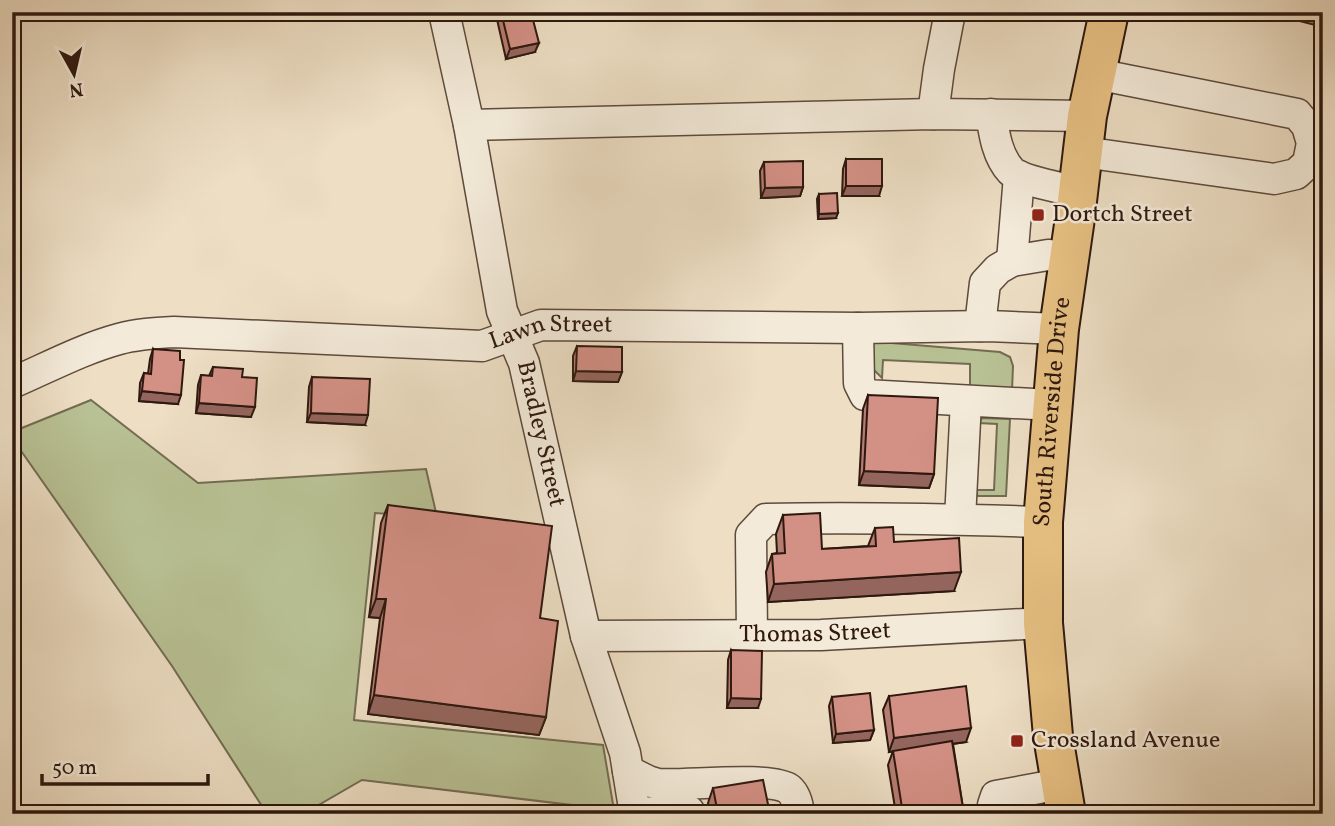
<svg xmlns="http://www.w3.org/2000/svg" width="1335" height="826" viewBox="0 0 1335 826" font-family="Vollkorn,serif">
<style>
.green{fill:#b8c194;stroke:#736c52;stroke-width:2}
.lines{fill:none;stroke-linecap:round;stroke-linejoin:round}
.minor-casing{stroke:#5e4a3c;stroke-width:33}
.highway-casing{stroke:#2e180f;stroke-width:42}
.minor{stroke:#f3ead9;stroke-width:30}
.highway{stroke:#e6bf82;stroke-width:38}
.wall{fill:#b57c72;stroke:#2e180f;stroke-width:2}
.shaded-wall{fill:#94655d;stroke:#2e180f;stroke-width:2}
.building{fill:#d39085;stroke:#2e180f;stroke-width:2}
.poi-dot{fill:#8f2418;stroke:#f3ead9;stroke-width:2.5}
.labels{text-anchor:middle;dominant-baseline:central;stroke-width:5;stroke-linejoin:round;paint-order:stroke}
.poi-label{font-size:24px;fill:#2e180f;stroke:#f3ead9;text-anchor:start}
.street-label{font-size:24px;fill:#2e180f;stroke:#f3ead9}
</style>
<rect width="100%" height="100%" fill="#eddec4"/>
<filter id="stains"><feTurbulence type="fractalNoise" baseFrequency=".00286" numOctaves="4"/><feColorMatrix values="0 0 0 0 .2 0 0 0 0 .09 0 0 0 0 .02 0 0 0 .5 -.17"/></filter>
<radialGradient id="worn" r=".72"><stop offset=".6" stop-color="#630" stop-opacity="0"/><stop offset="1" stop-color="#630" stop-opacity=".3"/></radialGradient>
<g class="green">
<path d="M867 341 1000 352 1010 357 1013 366 1012 391 970 390V364L883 360 882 378 865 361Z"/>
<path d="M91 400 198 483 426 469 437 517 375 513 354 720 603 745 614 810 362 780 303 814H267L172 666 12 438V432Z"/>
<path d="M982 418 1010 419 1006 496H978L974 490H994L997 424 979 423Z"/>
</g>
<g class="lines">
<g class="minor-casing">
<g id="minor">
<path id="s1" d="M444 12 469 125 502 311 524 363 586 636 625 753 635 814"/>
<path d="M933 114 939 69 950 12"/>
<path d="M991 114C994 133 997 156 1011 171 1021 181 1063 188 1078 192"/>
<path d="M469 125 933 114 1087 116"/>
<path d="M1083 152 1274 179 1296 174 1308 163 1312 143 1307 126 1297 114 1096 74"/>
<path d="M1012 261 1019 176"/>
<path d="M980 326 985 283 998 269 1012 261 1048 255 1069 257"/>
<path d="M858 328 859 383 865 395 1052 405"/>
<path id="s2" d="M12 383C47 368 82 349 119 339 137 334 155 333 174 332L482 346 541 325 858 328 988 326 1059 329"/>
<path d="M960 519 966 401"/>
<path id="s3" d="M586 636 821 635 1043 623"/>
<path d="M752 636 751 535 766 519C858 517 951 519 1043 522"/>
<path d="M628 771 648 781 658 784C685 786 770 776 789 789 796 795 798 805 799 814"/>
<path d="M635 813 689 811 690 814"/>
<path d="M993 814V805L996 796 1061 784"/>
</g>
</g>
<g class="highway-casing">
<g id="highway">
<path id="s4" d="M1066 814 1053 736 1043 623V522L1059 329 1075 218 1087 116 1109 12"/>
</g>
</g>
<use href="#minor" class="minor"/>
<use href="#highway" class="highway"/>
</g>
<g class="wall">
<path d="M497 12H501L535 52 506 59 496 15Z"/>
<path d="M1264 12H1323V27Z"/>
<path d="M846 159 879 196H842L843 169Z"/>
<path d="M764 162 803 187 800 196 761 198 760 171Z"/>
<path d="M819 194 836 218 818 219 817 199Z"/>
<path d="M577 346 622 372 618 382 573 381V356Z"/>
<path d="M153 349 178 404 139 401 140 383 144 373 148 374 150 359Z"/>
<path d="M213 367 242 377 251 417 196 413 198 385 201 375 209 376Z"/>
<path d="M312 377 365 425 307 422 309 387Z"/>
<path d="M868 395 934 474 929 488 859 485 863 409Z"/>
<path d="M388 505 540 618 546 717 539 735 368 714 380 618 369 617 381 523Z"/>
<path d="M783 515 822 549 868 546 875 528 894 542 954 591 768 602 766 572 772 554 777 553 776 534Z"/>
<path d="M731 650 758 708H727L728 660Z"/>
<path d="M889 696 966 742 953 744 964 814H896L888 765 893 751 889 752 883 710Z"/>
<path d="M832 697 874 730 870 740 833 743 829 706Z"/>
<path d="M713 788 770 814H710L708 803Z"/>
</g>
<g class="shaded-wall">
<path d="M539 43 535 52 506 59 510 49Z"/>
<path d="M846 186H882L879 196H842Z"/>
<path d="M803 187 800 196 761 198 765 188Z"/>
<path d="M838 213 836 218 818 219 819 214Z"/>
<path d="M576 371 622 372 618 382 573 381Z"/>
<path d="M142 391 181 395 178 404 139 401Z"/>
<path d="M199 403 255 407 251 417 196 413Z"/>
<path d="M311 413 368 415 365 425 307 422Z"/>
<path d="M864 471 934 474 929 488 859 485Z"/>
<path d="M961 572 954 591 768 602 774 584Z"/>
<path d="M376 599H386L380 618 369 617Z"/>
<path d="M374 695 546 717 539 735 368 714Z"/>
<path d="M731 698 761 699 758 708H727Z"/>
<path d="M971 728 966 742 889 752 894 738Z"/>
<path d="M874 730 870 740 833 743 836 734Z"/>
</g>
<g class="building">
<path d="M501 12H531L539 43 510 49Z"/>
<rect x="846" y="159" width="36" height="27"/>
<path d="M803 161V187L765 188 764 162Z"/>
<path d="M837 193 838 213 819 214V194Z"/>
<path d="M577 346 622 347V372L576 371Z"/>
<path d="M153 349 180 351V360H184L181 395 142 391 144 373 151 374Z"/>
<path d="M213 367 243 369 242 377 257 378 255 407 199 403 201 375 212 376Z"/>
<path d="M312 377 370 379 368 415 311 413Z"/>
<path d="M868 395 938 398 934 474 864 471Z"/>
<path d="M388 505 552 526 540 618 558 621 546 717 374 695 386 599H376Z"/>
<path d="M820 513 822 549 876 546 875 528 893 527 894 542 959 538 961 572 774 584 772 554 785 553 783 515Z"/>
<path d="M731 650 762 651 761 699 731 698Z"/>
<path d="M966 686 971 728 894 738 889 696Z"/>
<path d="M870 693 874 730 836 734 832 697Z"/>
<path d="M952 741 964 814H903L893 751Z"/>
<path d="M763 780 770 814H718L713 788Z"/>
</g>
<g class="poi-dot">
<rect x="1031" y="208" width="14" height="14" rx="3.5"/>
<rect x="1010" y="734" width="14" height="14" rx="3.5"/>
</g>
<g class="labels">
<g class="poi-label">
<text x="1052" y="215">Dortch Street</text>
<text x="1031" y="741">Crossland Avenue</text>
</g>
<g class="street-label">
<text stroke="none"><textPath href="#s2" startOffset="551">Lawn Street</textPath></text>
<text stroke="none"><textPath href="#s4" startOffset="404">South Riverside Drive</textPath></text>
<text stroke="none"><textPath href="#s1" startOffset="434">Bradley Street</textPath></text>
<text stroke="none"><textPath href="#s3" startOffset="229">Thomas Street</textPath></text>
</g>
</g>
<rect width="1335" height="826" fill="none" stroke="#eddec4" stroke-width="42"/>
<rect x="14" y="14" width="1307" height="798" fill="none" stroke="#2e180f" stroke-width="3.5"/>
<rect x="21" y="21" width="1293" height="784" fill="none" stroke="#2e180f" stroke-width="2"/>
<g transform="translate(74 74) rotate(172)" stroke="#f3ead9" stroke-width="5" paint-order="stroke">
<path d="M0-5L12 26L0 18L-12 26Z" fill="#2e180f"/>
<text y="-10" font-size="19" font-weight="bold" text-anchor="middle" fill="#2e180f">N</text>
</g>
<path d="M42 774v10h166v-10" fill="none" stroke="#2e180f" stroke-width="3.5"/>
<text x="52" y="774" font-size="21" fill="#2e180f" stroke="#f3ead9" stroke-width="5" paint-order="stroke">50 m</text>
<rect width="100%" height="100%" filter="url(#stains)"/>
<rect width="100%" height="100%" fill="url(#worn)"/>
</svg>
